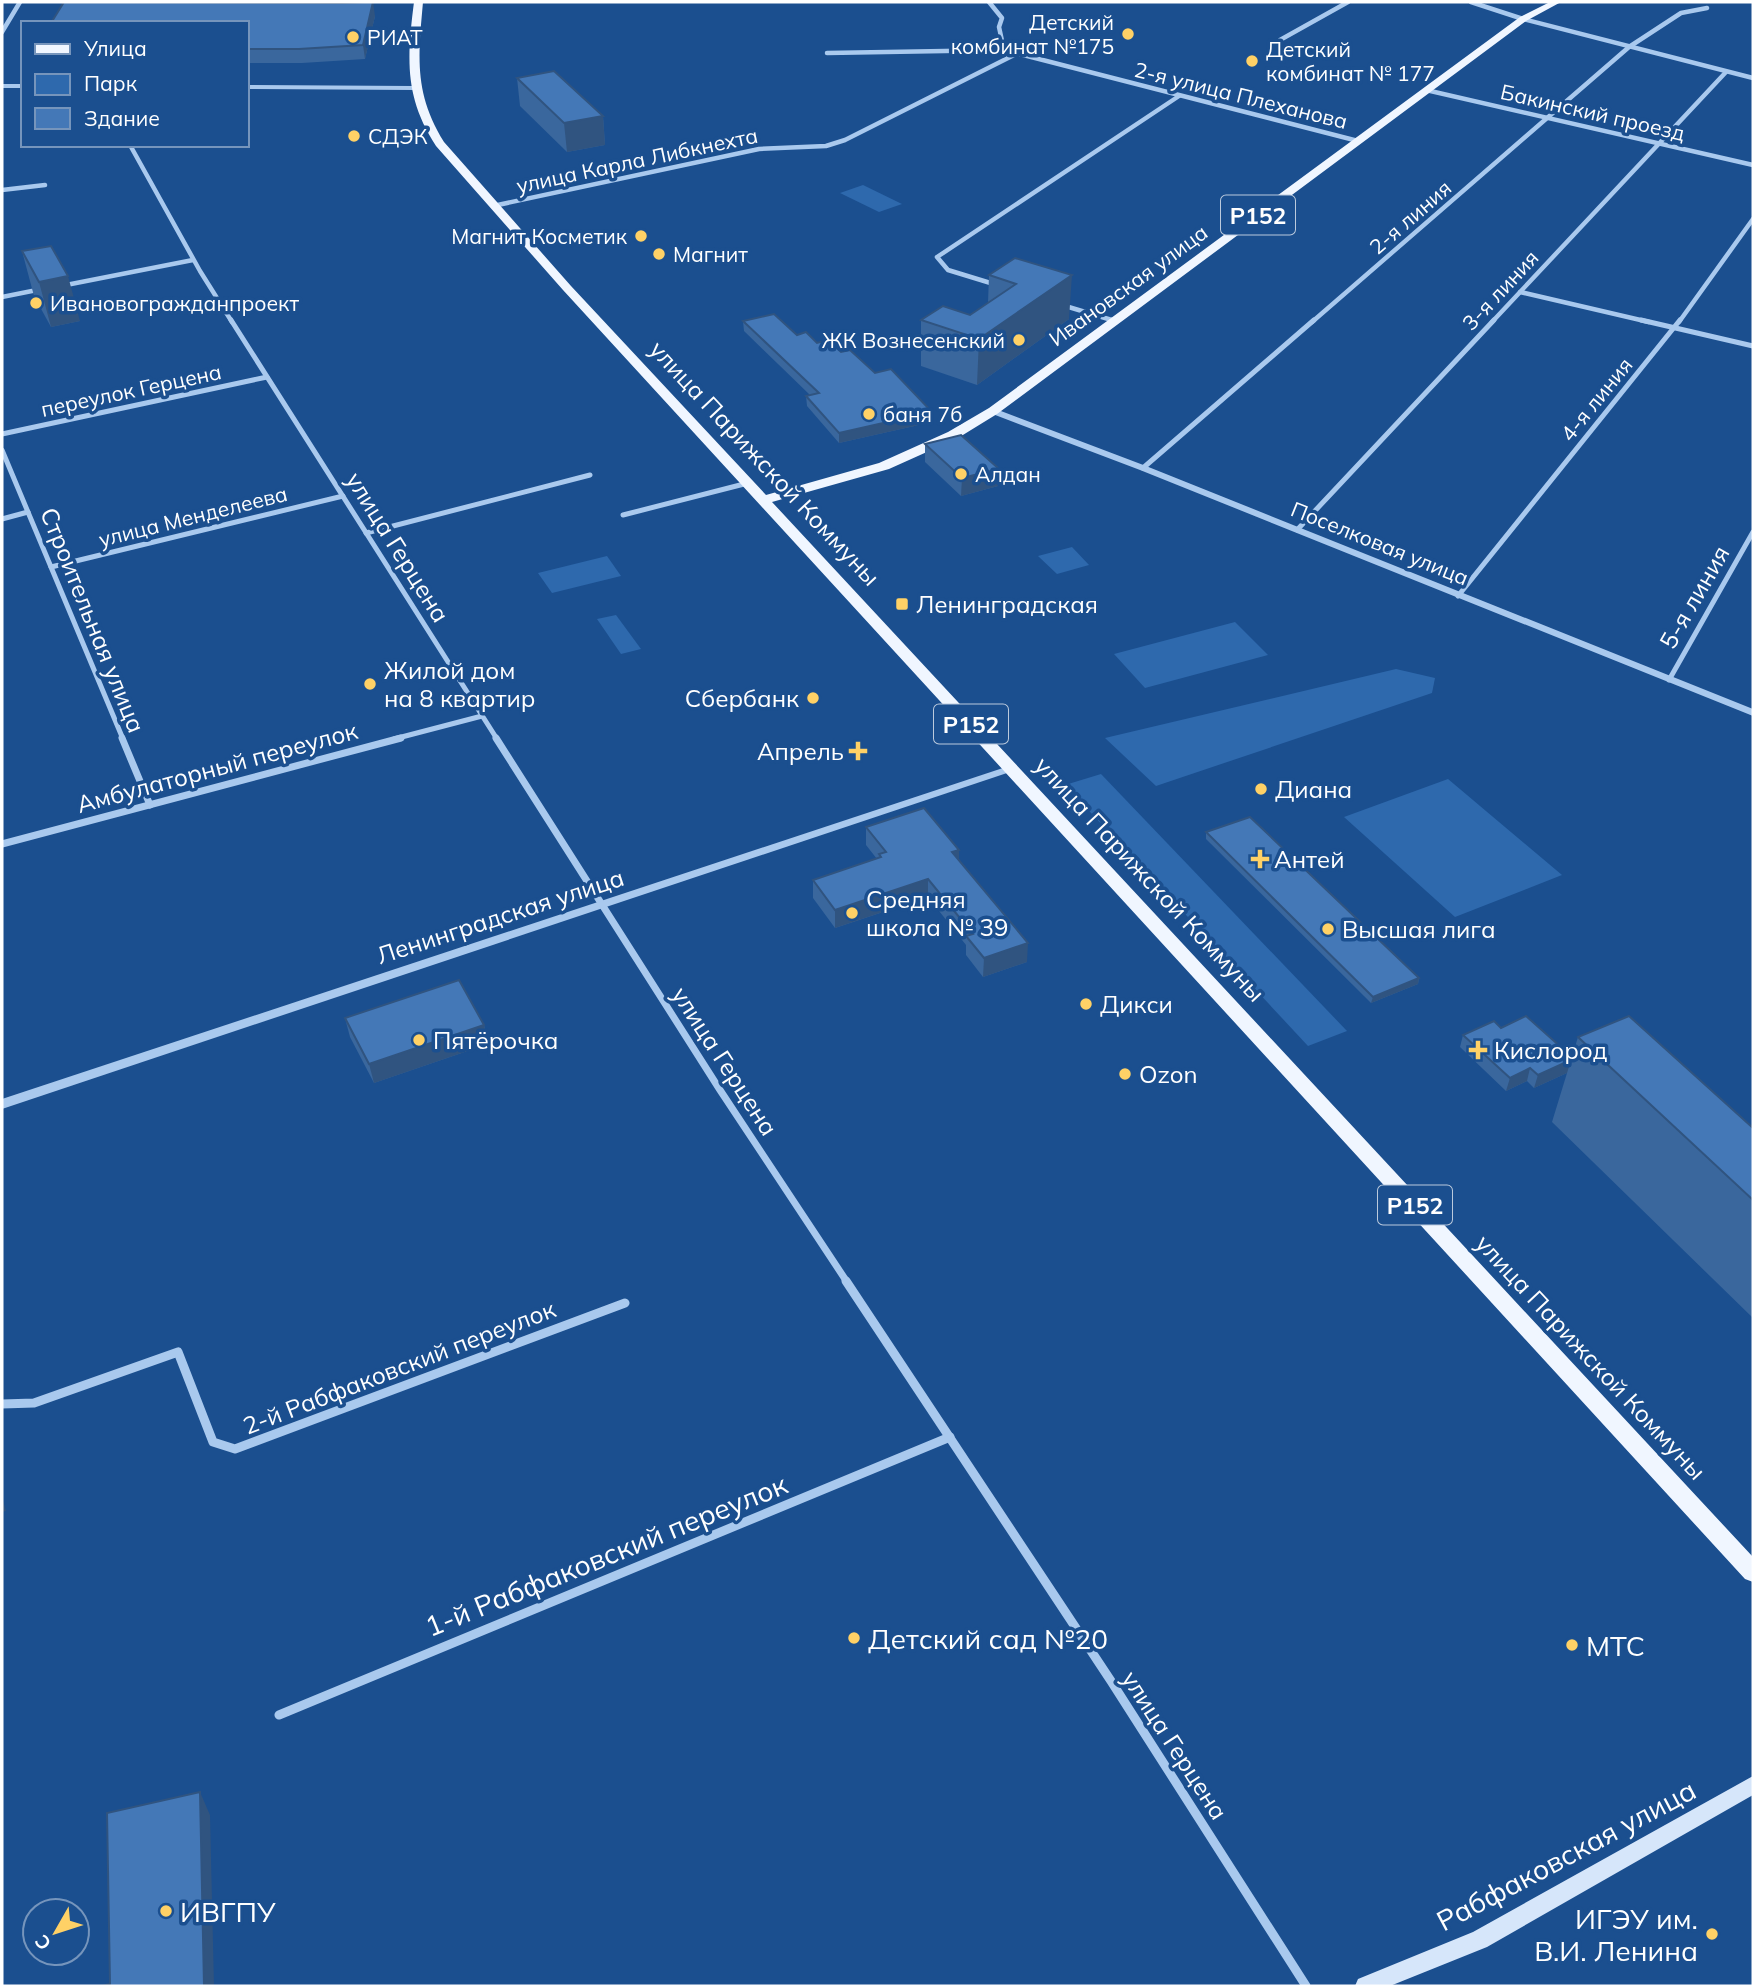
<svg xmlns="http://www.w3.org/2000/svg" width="1755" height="1988" viewBox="0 0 1755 1988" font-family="Mulish,sans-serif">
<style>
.green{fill:#2e69ad}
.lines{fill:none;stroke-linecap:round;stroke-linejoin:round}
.minor-far3{stroke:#a9c9ee;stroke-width:4.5}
.minor-far2{stroke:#a9c9ee;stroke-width:5}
.minor-far1{stroke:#a9c9ee;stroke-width:7}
.minor{stroke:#a9c9ee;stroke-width:9}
.tertiary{fill:#a9c9ee;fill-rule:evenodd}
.secondary{fill:#d6e6fa;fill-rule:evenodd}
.primary{fill:#f0f6ff;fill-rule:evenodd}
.wall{fill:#3a679d}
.shaded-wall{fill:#305480}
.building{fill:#4478b7;stroke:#305480;stroke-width:2}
.poi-dot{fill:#ffd166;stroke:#1b4f8f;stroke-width:2.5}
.labels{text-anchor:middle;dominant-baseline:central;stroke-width:7;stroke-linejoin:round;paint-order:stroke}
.far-poi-label{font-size:21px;fill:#fff;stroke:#1b4f8f;text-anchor:start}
.far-street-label{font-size:21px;fill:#fff;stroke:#1b4f8f}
.shield{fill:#1b4f8f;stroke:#bbcadd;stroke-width:2}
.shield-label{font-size:23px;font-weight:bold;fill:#fff}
.street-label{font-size:24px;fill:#fff;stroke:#1b4f8f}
.poi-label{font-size:24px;fill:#fff;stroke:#1b4f8f;text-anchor:start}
.near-street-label{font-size:28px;fill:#fff;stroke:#1b4f8f}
.near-poi-label{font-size:28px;fill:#fff;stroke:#1b4f8f;text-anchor:start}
</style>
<rect width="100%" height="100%" fill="#1b4f8f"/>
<g class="green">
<path d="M863 185 902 204 879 212 840 193Z"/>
<path d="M1072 547 1089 565 1057 574 1038 556Z"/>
<path d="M607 556 621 576 552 593 538 573Z"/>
<path d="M616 615 641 649 621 654 597 619Z"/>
<path d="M1235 622 1268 655 1145 688 1114 654Z"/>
<path d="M1396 669 1435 678 1432 693 1156 786 1105 738Z"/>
<path d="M1101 774 1347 1031 1308 1046 1065 785Z"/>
<path d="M1448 779 1562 875 1455 917 1344 817Z"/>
</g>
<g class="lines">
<g class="minor-far3">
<path d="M989 2 1002 18 999 27 1004 50"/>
<path d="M1471 2 1523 19 1753 78"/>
<path d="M2 32 20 2"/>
<path d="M1280 40 1348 2"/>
<path d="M827 53 1004 50 1358 141"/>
<path d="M1426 90 1753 165"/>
<path d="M130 145 200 271 232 322"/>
<path d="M2 190 45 185"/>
<path d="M493 206 759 149 826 146 845 140 1018 53"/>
<path d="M997 285 948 270 937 257 1179 96"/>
<path d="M61 286 193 260"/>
<path d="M1520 292 1649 322"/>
<path d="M2 297 42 289"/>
<path d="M1062 305 1115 321"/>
<path d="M1312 322 1629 47 1681 13 1707 8"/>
<path d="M1492 322 1726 72"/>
<path d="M1679 322 1753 219"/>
</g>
<g class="minor-far2">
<path d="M231 320 497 739"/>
<path d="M1112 320 1115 321"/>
<path d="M1641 320 1753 346"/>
<path d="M2 434 267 377"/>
<path d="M2 450 123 739"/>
<path d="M1143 468 1314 320"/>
<path d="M623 515 748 483"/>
<path d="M2 519 28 512"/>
<path d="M1297 530 1494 320"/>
<path d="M366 533 590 475"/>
<path d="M51 567 343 496"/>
<path d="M1458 596 1680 320"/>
<path d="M1669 680 1753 532"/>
<path d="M394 739 482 716"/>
</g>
<g class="minor-far1">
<path d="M122 738 150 805"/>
<path d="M496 738 720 1090 847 1282"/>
<path d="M2 844 401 738"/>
</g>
<g class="minor">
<path d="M846 1281 1111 1681 1306 1986"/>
<path d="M2 1404 34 1403 178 1352 213 1442 235 1449 625 1303"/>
<path d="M279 1715 950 1437"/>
</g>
<g class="tertiary">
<rect x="2" y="84" width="21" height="4"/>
<path d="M247 85 413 86 416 88 413 90 247 89Z"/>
<path d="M993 408 1146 466 1753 709V716L1140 470 990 413V409Z"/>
<path d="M1012 765 1016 766 1017 768 1016 770 2 1109V1099Z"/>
</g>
<path class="secondary" d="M1753 1776V1795L1487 1947 1390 1986H1355L1358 1979 1473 1932Z"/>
<path class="primary" d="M414 2H423C418 58 414 93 444 142L571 286 766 495 879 463 948 432 989 408 1520 17 1550 2H1561L1526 21 997 414 958 438 889 469 772 502 1753 1557V1582L1745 1579 563 290 436 146C404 97 407 58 414 2Z"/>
</g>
<g class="wall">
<path d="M347 2 375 16 365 59 302 63H247V23Z"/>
<path d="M517 78 603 116 605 145 567 152 520 106Z"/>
<path d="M22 251 80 321 51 327 34 296Z"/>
<path d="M1015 258 1069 319 977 385 921 366V320L970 315 988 303 989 275Z"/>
<path d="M743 321 797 335 841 352 932 422 839 443 807 406 806 396 810 395 744 331Z"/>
<path d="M925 444 999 469 998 486 961 496 925 462Z"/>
<path d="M866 827 959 860 1027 962 983 977 966 955V945L928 897 835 928 813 898V880L877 859 866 845Z"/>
<path d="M1206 832 1419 978 1418 984 1371 1003 1206 839Z"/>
<path d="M345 1018 484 1025 488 1044 374 1083 350 1037Z"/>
<path d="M1501 1028 1572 1057 1578 1037 1753 1128V1318L1552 1122 1567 1073 1534 1088 1527 1081 1506 1091 1460 1047 1463 1035Z"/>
</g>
<g class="shaded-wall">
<path d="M373 2 375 16 365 59 363 45Z"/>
<path d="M603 116 605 145 567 152 564 123Z"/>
<path d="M1072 275 1069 319 977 385 979 339Z"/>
<path d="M68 276 80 321 51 327 39 282Z"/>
<path d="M932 412V422L839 443V433Z"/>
<path d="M999 469 998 486 961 496 962 478Z"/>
<path d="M959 850V869L952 852Z"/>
<path d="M928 879V897L835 928V910Z"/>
<path d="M1028 943 1027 962 983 977 984 958Z"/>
<path d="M1419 978 1418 984 1371 1003 1373 997Z"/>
<path d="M484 1025 488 1044 374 1083 369 1064Z"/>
<path d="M1571 1060 1567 1073 1534 1088 1538 1075Z"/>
<path d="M1530 1068 1527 1081 1506 1091 1510 1078Z"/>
<path d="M2 1497 6 1511 2 1512Z"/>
<path d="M200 1792 210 1815 214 1986H204Z"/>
</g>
<g class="building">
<path d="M64 2 341 3 373 2 363 45 299 49H247V23H51Z"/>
<path d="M554 71 603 116 564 123 517 78Z"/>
<path d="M51 246 68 276 39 282 22 251Z"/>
<path d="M1015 258 1072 275 979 339 921 320 943 306 970 315 1016 284 989 275Z"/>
<path d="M774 314 797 335 806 332 817 343 828 340 841 352 850 350 875 373 891 369 932 412 839 433 806 396 819 393 743 321Z"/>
<path d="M961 435 999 469 962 478 925 444Z"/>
<path d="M924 808 959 850 952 852 1028 943 984 958 966 936 973 934 928 879 835 910 813 880 881 857 879 854 886 852 866 827Z"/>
<path d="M1250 817 1419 978 1373 997 1206 832Z"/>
<path d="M459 980 484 1025 369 1064 345 1018Z"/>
<path d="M1526 1016 1572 1057 1571 1060 1538 1075 1530 1068 1510 1078 1463 1035 1494 1021 1501 1028Z"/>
<path d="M1629 1016 1753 1128V1200L1578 1037Z"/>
<path d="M200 1792 204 1986H101L110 1984 107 1813Z"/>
</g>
<g class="poi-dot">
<circle cx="1128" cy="34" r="7"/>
<circle cx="353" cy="37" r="7"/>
<circle cx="1252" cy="61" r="7"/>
<circle cx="354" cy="136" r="7"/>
<circle cx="641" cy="236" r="7"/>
<circle cx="659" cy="254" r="7"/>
<circle cx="36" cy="303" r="7"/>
<circle cx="1019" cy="340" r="7"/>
<circle cx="869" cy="414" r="7"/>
<circle cx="961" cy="474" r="7"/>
<rect x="895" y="597" width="14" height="14" rx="3.5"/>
<circle cx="370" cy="684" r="7"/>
<circle cx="813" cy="698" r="7"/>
<path d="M854.5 740.5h7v7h7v7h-7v7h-7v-7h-7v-7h7z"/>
<circle cx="1261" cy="789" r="7"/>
<path d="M1256.5 848.5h7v7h7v7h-7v7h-7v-7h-7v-7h7z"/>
<circle cx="852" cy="913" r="7"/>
<circle cx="1328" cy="929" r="7"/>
<circle cx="1086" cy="1004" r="7"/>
<circle cx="419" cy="1040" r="7"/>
<path d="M1474.5 1039.5h7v7h7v7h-7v7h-7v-7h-7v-7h7z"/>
<circle cx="1125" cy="1074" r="7"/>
<circle cx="854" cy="1638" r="7"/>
<circle cx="1572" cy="1645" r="7"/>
<circle cx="166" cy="1911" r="7"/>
<circle cx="1712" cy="1934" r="7"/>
</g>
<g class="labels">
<g class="far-poi-label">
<text x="1114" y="22" text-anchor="end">Детский<tspan x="1114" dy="24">комбинат №175</tspan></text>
<text x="367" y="37">РИАТ</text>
<text x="1266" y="49">Детский<tspan x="1266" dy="24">комбинат № 177</tspan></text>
<text x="368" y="136">СДЭК</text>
<text x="627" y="236" text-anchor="end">Магнит Косметик</text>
<text x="673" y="254">Магнит</text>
<text x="50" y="303">Ивановогражданпроект</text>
<text x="1005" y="340" text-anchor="end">ЖК Вознесенский</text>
<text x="883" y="414">баня 7б</text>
<text x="975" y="474">Алдан</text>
</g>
<g class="far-street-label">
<text transform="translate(1241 95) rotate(14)">2-я улица Плеханова</text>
<text transform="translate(1593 112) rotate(13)">Бакинский проезд</text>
<text transform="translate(637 160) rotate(-12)">улица Карла Либкнехта</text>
<text transform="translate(1410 217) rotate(-41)">2-я линия</text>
<text transform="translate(1128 285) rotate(-36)">Ивановская улица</text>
<text transform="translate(1500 290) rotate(-47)">3-я линия</text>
<text transform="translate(131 390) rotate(-12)">переулок Герцена</text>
<text transform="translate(1596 399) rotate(-51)">4-я линия</text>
<text transform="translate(193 516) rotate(-14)">улица Менделеева</text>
<text transform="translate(1380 543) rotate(22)">Поселковая улица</text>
</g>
<g class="shield">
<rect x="1221" y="195.5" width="74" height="39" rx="5"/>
<rect x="934" y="704.5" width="74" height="39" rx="5"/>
<rect x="1378" y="1185.5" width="74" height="39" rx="5"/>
</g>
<g class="shield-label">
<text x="1258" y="215">Р152</text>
<text x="971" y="724">Р152</text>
<text x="1415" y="1205">Р152</text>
</g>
<g class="street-label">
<text transform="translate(765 463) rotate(47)">улица Парижской Коммуны</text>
<text transform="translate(398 547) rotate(58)">улица Герцена</text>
<text transform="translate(1694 597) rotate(-60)">5-я линия</text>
<text transform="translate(93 620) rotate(68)">Строительная улица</text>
<text transform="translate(217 767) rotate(-15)">Амбулаторный переулок</text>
<text transform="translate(1150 879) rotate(47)">улица Парижской Коммуны</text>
<text transform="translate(500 916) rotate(-18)">Ленинградская улица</text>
<text transform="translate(725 1061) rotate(57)">улица Герцена</text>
<text transform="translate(1591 1357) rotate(47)">улица Парижской Коммуны</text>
<text transform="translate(399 1367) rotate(-21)">2-й Рабфаковский переулок</text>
<text transform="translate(1175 1745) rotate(57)">улица Герцена</text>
</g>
<g class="poi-label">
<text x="916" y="604">Ленинградская</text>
<text x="384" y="670">Жилой дом<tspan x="384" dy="28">на 8 квартир</tspan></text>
<text x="799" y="698" text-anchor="end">Сбербанк</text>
<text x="844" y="751" text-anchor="end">Апрель</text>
<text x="1275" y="789">Диана</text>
<text x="1274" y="859">Антей</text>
<text x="866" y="899">Средняя<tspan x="866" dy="28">школа № 39</tspan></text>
<text x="1342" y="929">Высшая лига</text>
<text x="1100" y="1004">Дикси</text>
<text x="433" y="1040">Пятёрочка</text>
<text x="1494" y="1050">Кислород</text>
<text x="1139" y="1074">Ozon</text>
</g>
<g class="near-street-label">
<text transform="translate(606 1555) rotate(-22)">1-й Рабфаковский переулок</text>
<text transform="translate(1566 1855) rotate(-28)">Рабфаковская улица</text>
</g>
<g class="near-poi-label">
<text x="868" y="1638">Детский сад №20</text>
<text x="1586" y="1645">МТС</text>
<text x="180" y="1911">ИВГПУ</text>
<text x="1698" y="1918" text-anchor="end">ИГЭУ им.<tspan x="1698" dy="32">В.И. Ленина</tspan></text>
</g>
</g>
<rect width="1755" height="1988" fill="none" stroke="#ffffff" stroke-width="7"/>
<rect x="21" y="21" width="228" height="126" fill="#1b4f8f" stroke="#7695bc" stroke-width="2"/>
<rect x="35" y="44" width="35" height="10" fill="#f0f6ff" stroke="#7695bc" stroke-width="2"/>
<text x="84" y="56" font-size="21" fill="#ffffff">Улица</text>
<rect x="35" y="74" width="35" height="21" fill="#2e69ad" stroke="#7695bc" stroke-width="2"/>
<text x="84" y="91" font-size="21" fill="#ffffff">Парк</text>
<rect x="35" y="108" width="35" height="21" fill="#4478b7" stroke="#7695bc" stroke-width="2"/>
<text x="84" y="126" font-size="21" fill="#ffffff">Здание</text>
<g transform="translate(56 1932) rotate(231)"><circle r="33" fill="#1b4f8f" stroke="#7695bc" stroke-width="2"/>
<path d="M0-5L12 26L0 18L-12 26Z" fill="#ffd166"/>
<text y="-10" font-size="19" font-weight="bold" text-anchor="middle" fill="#ffffff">С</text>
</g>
</svg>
